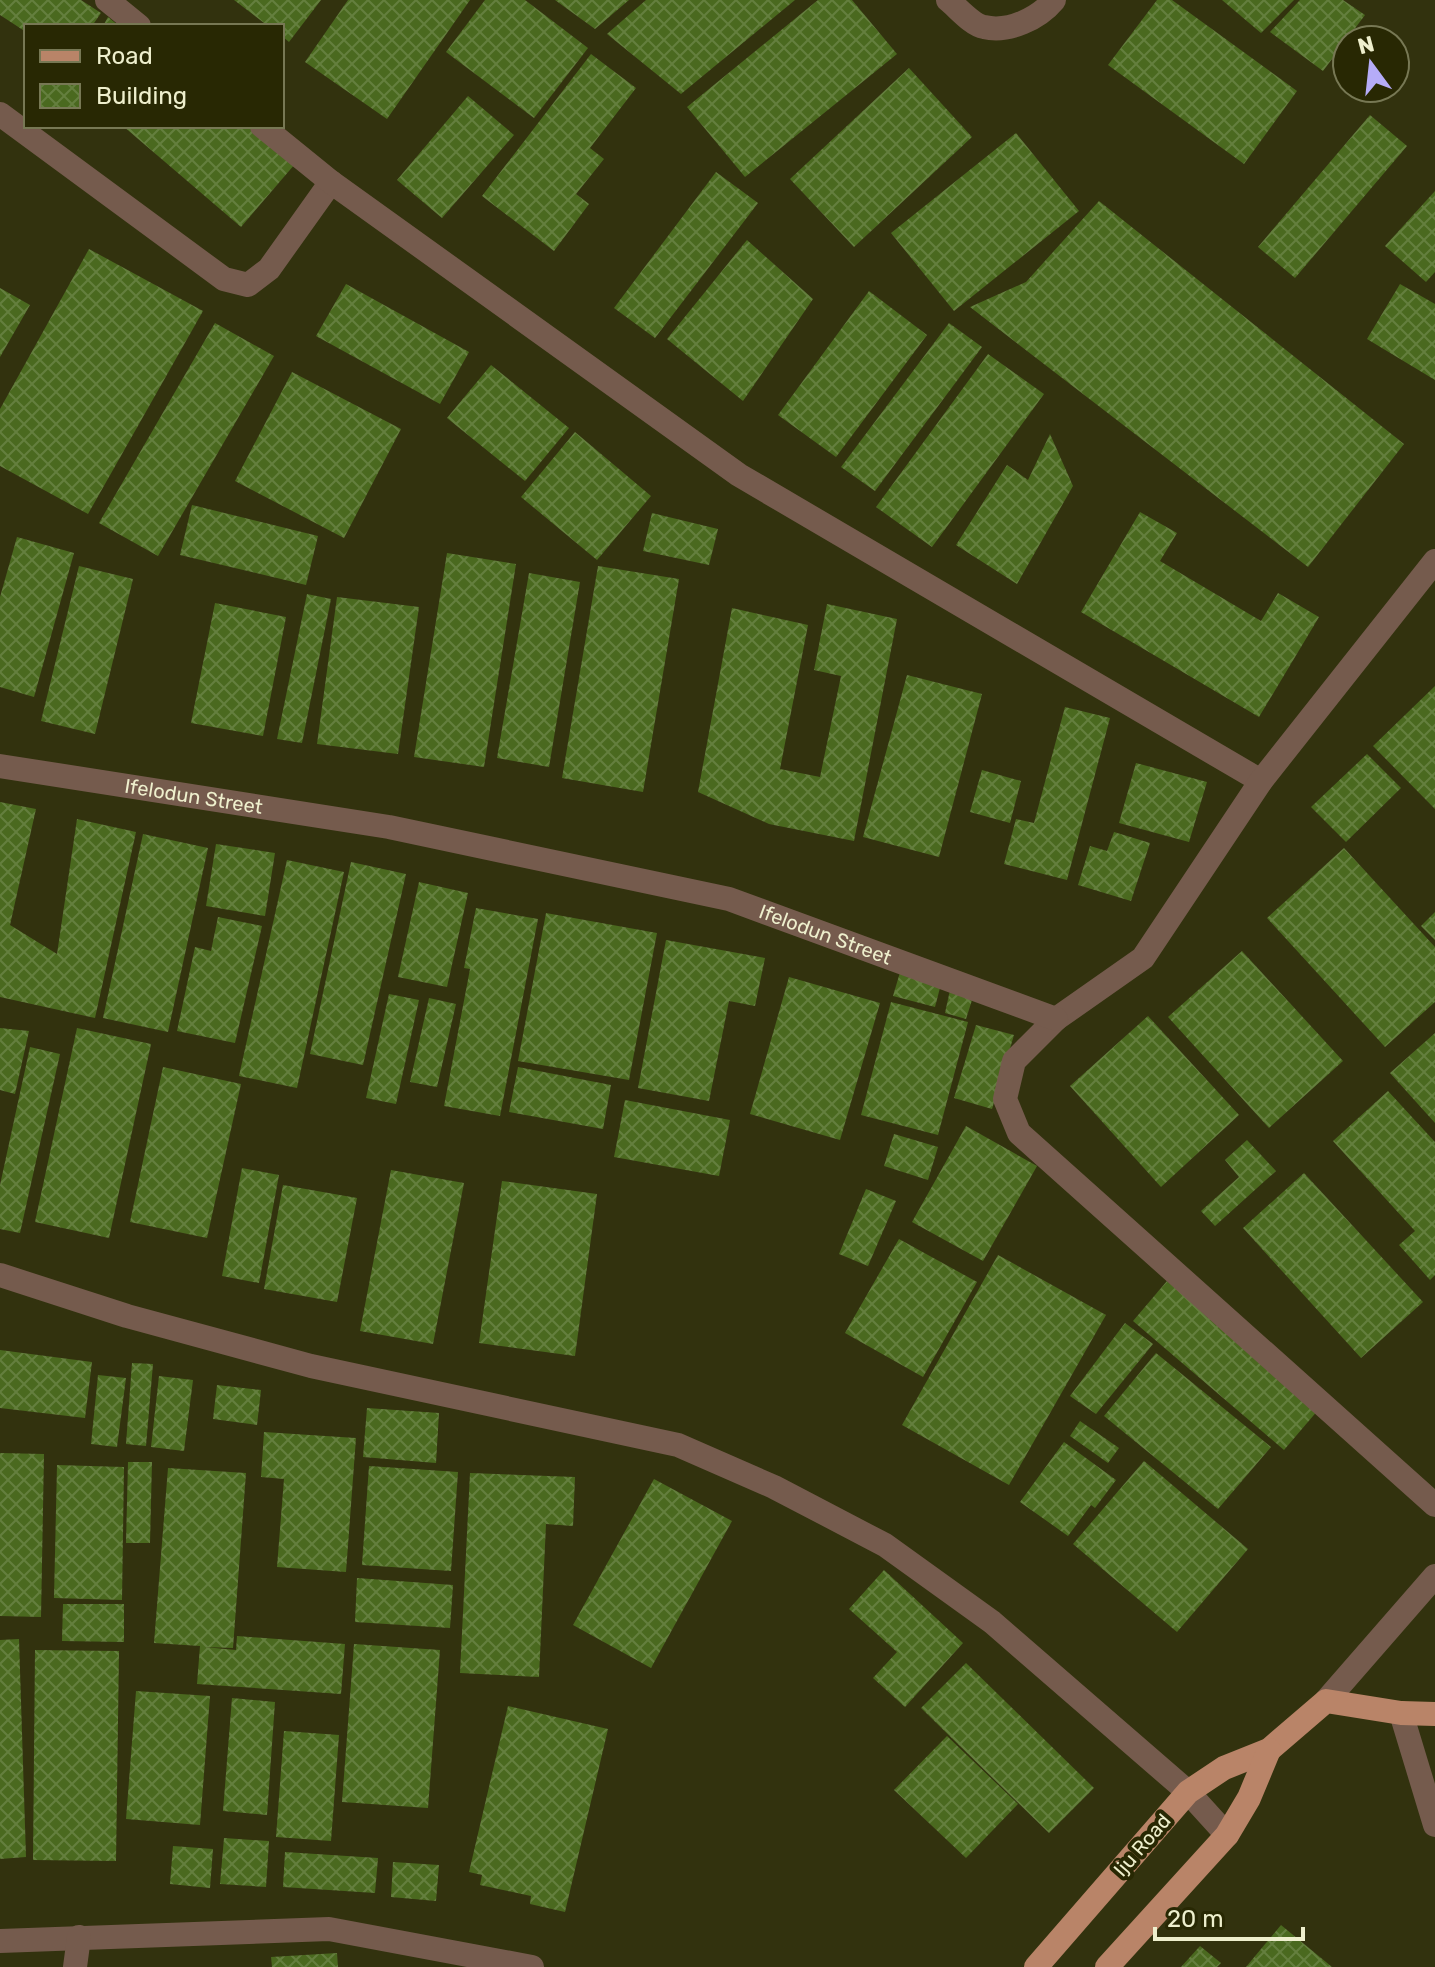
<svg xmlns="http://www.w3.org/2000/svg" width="1435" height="1967" viewBox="0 0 1435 1967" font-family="Rubik,sans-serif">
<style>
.building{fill:url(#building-cross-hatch)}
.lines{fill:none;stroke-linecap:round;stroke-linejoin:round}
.minor{stroke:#755b4d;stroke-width:24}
.major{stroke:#b98468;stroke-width:24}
.labels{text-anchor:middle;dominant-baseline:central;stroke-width:8;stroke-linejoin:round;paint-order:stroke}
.street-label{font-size:20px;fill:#eeefcd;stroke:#282803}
</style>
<defs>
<pattern id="building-cross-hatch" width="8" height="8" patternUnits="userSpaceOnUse" patternTransform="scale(2)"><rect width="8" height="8" fill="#4a691f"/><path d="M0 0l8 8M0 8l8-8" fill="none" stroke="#647f3e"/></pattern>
</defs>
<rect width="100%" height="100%" fill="#32320e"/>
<g class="building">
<path d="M0 0H81L101 13 92 26H26V32L0 15Z"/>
<path d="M234 0H321L289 42 282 36V26H268Z"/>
<path d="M348 0H470L387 119 305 62Z"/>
<path d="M485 0H525L588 48 534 118 446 52Z"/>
<path d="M555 0H629L595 29Z"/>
<path d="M646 0H795L681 94 607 34Z"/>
<path d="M818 0H852L897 54 745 177 687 107Z"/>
<path d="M1157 0H1172L1297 91 1244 164 1108 65Z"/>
<path d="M1222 0H1294L1261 33Z"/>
<path d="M1300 0H1343L1365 15 1323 71 1270 32Z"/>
<path d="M108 17 119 26H103Z"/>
<path d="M591 54 636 88 590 148 604 159 576 194 589 204 554 251 482 196Z"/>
<path d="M909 68 972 137 854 247 790 179Z"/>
<path d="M468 96 514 135 442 218 397 180Z"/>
<path d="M1370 115 1407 146 1295 278 1258 247Z"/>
<path d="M123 126H247L295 164 241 227Z"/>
<path d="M1016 133 1079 211 954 311 891 233Z"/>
<path d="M716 172 758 203 655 338 614 308Z"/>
<path d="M1435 191V272L1426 282 1385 246Z"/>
<path d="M1099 201 1404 444 1308 567 970 307 1026 282Z"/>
<path d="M747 240 813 299 743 401 667 339Z"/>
<path d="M89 249 203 311 88 514 0 466V409Z"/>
<path d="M346 284 469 352 440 404 316 336Z"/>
<path d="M1400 284 1435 304V380L1367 339Z"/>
<path d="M0 288 30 305 0 357Z"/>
<path d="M869 291 927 335 836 457 778 415Z"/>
<path d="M215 323 274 356 158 556 99 523Z"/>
<path d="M949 323 982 347 875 491 841 467Z"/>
<path d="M988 354 1044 394 932 547 876 507Z"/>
<path d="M491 365 569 428 525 481 447 418Z"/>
<path d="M292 372 401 429 344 538 235 481Z"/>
<path d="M575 432 651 496 597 560 521 497Z"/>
<path d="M1050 434 1073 486 1017 584 956 545 1007 465 1028 480Z"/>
<path d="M192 505 318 536 306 585 180 555Z"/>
<path d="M1140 512 1177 533 1160 561 1261 621 1278 593 1319 617 1259 717 1081 612Z"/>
<path d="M652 513 718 529 709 565 643 551Z"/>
<path d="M17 537 74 553 34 697 0 687V597Z"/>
<path d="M447 553 516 564 484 767 414 757Z"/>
<path d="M79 566 133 579 95 734 41 721Z"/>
<path d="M598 566 679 579 643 792 562 778Z"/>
<path d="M529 573 580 582 549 767 497 758Z"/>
<path d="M307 594 331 599 302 743 277 739Z"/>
<path d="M337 597 419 607 398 754 317 744Z"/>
<path d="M215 603 286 617 263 736 191 723Z"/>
<path d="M827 604 897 619 854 841 769 824 698 792 732 608 808 625 780 769 820 777 841 676 814 670Z"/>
<path d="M907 675 982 694 939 857 863 837Z"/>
<path d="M1435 686V809L1373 746Z"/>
<path d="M1065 707 1110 718 1067 880 1004 864 1016 819 1034 823Z"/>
<path d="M1367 754 1401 788 1346 842 1311 807Z"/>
<path d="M1136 763 1207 782 1189 842 1119 823Z"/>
<path d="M982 770 1021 781 1010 823 970 812Z"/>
<path d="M0 802 36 809 10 925 57 954 77 819 136 832 95 1018 0 997Z"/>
<path d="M1114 832 1150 843 1131 901 1078 885 1090 846 1107 851Z"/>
<path d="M143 834 208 848 168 1032 103 1018Z"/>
<path d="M216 844 275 853 265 916 206 906Z"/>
<path d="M1344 848 1435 947V1002L1385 1047 1267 918Z"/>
<path d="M287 860 344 872 297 1088 239 1076Z"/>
<path d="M351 862 406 874 363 1065 310 1054Z"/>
<path d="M419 882 468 893 447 987 398 977Z"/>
<path d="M476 908 538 919 500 1116 444 1106 470 969 464 968Z"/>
<path d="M1435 912V940L1421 926Z"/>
<path d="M546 913 657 933 629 1080 518 1061Z"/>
<path d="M218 917 262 926 235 1043 177 1031 195 947 211 951Z"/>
<path d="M666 940 765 958 755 1006 729 1001 709 1101 638 1088Z"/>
<path d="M1242 951 1343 1061 1269 1128 1168 1017Z"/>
<path d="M901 969 942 980 935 1007 893 996Z"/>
<path d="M789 977 880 1003 840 1140 750 1114Z"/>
<path d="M950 990 973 997 966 1019 945 1013Z"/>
<path d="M389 994 419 1000 396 1104 366 1098Z"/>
<path d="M429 998 456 1004 437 1087 410 1082Z"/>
<path d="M891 1002 968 1022 938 1135 861 1115Z"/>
<path d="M1148 1016 1239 1115 1161 1187 1070 1086Z"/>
<path d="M976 1025 1014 1035 992 1109 954 1098Z"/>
<path d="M0 1028 29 1031 15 1094 0 1090Z"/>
<path d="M77 1028 151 1044 109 1238 35 1222Z"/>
<path d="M1435 1033V1123L1390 1073Z"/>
<path d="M30 1047 60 1054 20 1233 0 1229V1185Z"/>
<path d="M163 1067 241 1084 207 1238 130 1222Z"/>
<path d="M518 1067 611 1085 603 1129 509 1112Z"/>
<path d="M1388 1091 1435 1142V1275L1430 1280 1399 1245 1415 1231 1333 1141Z"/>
<path d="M625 1100 730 1120 719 1176 614 1157Z"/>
<path d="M966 1126 1037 1166 983 1261 912 1222Z"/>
<path d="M894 1134 938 1147 928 1180 884 1166Z"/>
<path d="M1247 1140 1276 1171 1215 1226 1201 1211 1239 1177 1225 1160Z"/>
<path d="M242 1168 279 1175 259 1283 222 1276Z"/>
<path d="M391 1170 464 1183 433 1344 360 1331Z"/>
<path d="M1304 1173 1423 1302 1361 1358 1243 1228Z"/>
<path d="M502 1181 597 1194 575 1356 479 1343Z"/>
<path d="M283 1185 357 1198 337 1302 264 1289Z"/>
<path d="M866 1189 896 1201 868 1266 839 1254Z"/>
<path d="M899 1239 977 1282 923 1377 845 1333Z"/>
<path d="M998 1255 1106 1315 1009 1485 902 1425Z"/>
<path d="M1167 1281 1319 1409 1284 1450 1133 1321Z"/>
<path d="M1125 1323 1153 1344 1096 1414 1070 1396Z"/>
<path d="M0 1350 92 1362 85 1418 0 1408Z"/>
<path d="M1156 1353 1271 1447 1218 1509 1104 1416Z"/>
<path d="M132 1363 153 1364 146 1446 126 1444Z"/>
<path d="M98 1375 126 1378 117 1447 91 1444Z"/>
<path d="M159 1376 193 1380 184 1451 151 1447Z"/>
<path d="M217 1385 261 1390 257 1425 213 1419Z"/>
<path d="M367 1408 439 1413 436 1463 363 1457Z"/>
<path d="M1080 1421 1119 1448 1108 1463 1070 1436Z"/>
<path d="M264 1432 356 1438 346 1572 277 1567 284 1479 261 1477Z"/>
<path d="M1064 1442 1116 1480 1095 1508 1091 1505 1068 1536 1020 1502Z"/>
<path d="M0 1453 44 1454 41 1617 0 1616Z"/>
<path d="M1144 1461 1248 1549 1177 1632 1073 1544Z"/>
<path d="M128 1462H152L150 1543H126Z"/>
<path d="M57 1465 124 1467 122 1600 54 1598Z"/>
<path d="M369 1466 458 1472 451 1571 362 1565Z"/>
<path d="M168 1468 246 1473 233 1648 204 1647 236 1650 237 1636 345 1644 341 1694 197 1684 200 1646 154 1643Z"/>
<path d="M470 1473 575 1477 573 1526 546 1524 539 1677 460 1673Z"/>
<path d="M654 1479 732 1521 651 1668 573 1625Z"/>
<path d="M884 1570 963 1643 905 1707 873 1678 897 1652 849 1609Z"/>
<path d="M357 1578 453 1585 450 1628 355 1622Z"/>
<path d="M63 1604H124V1642L62 1641Z"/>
<path d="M19 1639 26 1857 0 1859V1640Z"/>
<path d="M354 1644 440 1650 428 1808 342 1802Z"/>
<path d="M35 1650 119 1651 116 1861 33 1860Z"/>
<path d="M966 1663 1094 1788 1049 1833 921 1708Z"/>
<path d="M136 1691 210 1696 200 1825 126 1819Z"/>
<path d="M232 1698 275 1702 267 1815 223 1811Z"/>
<path d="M508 1706 608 1729 565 1912 530 1904 531 1896 480 1885 482 1875 469 1872Z"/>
<path d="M284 1731 339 1735 331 1841 276 1837Z"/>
<path d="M947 1736 1018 1804 966 1858 894 1790Z"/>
<path d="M224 1838 269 1841 266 1887 220 1884Z"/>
<path d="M173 1846 213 1849 210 1888 170 1884Z"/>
<path d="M285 1852 378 1858 375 1893 283 1887Z"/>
<path d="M393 1862 439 1865 436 1901 391 1897Z"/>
<path d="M1281 1925 1332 1967H1246Z"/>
<path d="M1200 1946 1221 1963 1217 1967H1181Z"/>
<path d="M337 1953 338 1967H272L271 1957Z"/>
</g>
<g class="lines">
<g class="minor">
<path d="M107 0 139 26"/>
<path d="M948 0C958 8 972 25 984 27 1009 33 1039 18 1054 0"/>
<path d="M0 114 224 279 248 285 269 269 331 182"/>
<path d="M262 126 331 182 739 475 1261 781"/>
<path d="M1435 561 1261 781 1143 958 1056 1019 1014 1061 1005 1099 1019 1133 1435 1505"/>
<path id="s1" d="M0 766 389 827 729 899 1056 1019"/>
<path d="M0 1275 127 1316 311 1366 678 1445 774 1487 885 1545 992 1622 1188 1792 1227 1835"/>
<path d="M1326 1701 1435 1576"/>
<path d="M1401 1713 1435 1825"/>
<path d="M0 1941 329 1929 532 1967"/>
<path d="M75 1967 79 1937"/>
</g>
<g class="major">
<path d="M1036 1967 1188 1792 1224 1768 1269 1750 1326 1701 1401 1713 1435 1714"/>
<path d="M1107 1967 1227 1835 1249 1798 1269 1750"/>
</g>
</g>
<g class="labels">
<g class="street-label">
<text stroke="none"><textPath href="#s1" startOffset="196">Ifelodun Street</textPath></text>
<text stroke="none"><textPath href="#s1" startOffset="844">Ifelodun Street</textPath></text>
<text transform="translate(1142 1845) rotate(-49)">Iju Road</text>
</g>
</g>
<rect x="24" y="24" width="260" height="104" fill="#282803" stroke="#777854" stroke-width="2"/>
<rect x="40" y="50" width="40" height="12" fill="#b98468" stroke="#777854" stroke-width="2"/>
<text x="96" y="64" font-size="24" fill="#eeefcd">Road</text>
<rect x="40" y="84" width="40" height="24" fill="url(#building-cross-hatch)" stroke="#777854" stroke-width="2"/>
<text x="96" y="104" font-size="24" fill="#eeefcd">Building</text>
<g transform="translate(1371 64) rotate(345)"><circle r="38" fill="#282803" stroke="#777854" stroke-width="2"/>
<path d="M0-6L14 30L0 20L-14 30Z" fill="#b5acf8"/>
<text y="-12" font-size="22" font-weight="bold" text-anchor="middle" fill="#eeefcd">N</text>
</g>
<path d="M1155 1927v12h148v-12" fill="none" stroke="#eeefcd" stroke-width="4"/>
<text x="1167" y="1927" font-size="24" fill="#eeefcd" stroke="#282803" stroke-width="6" paint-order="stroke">20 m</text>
</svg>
